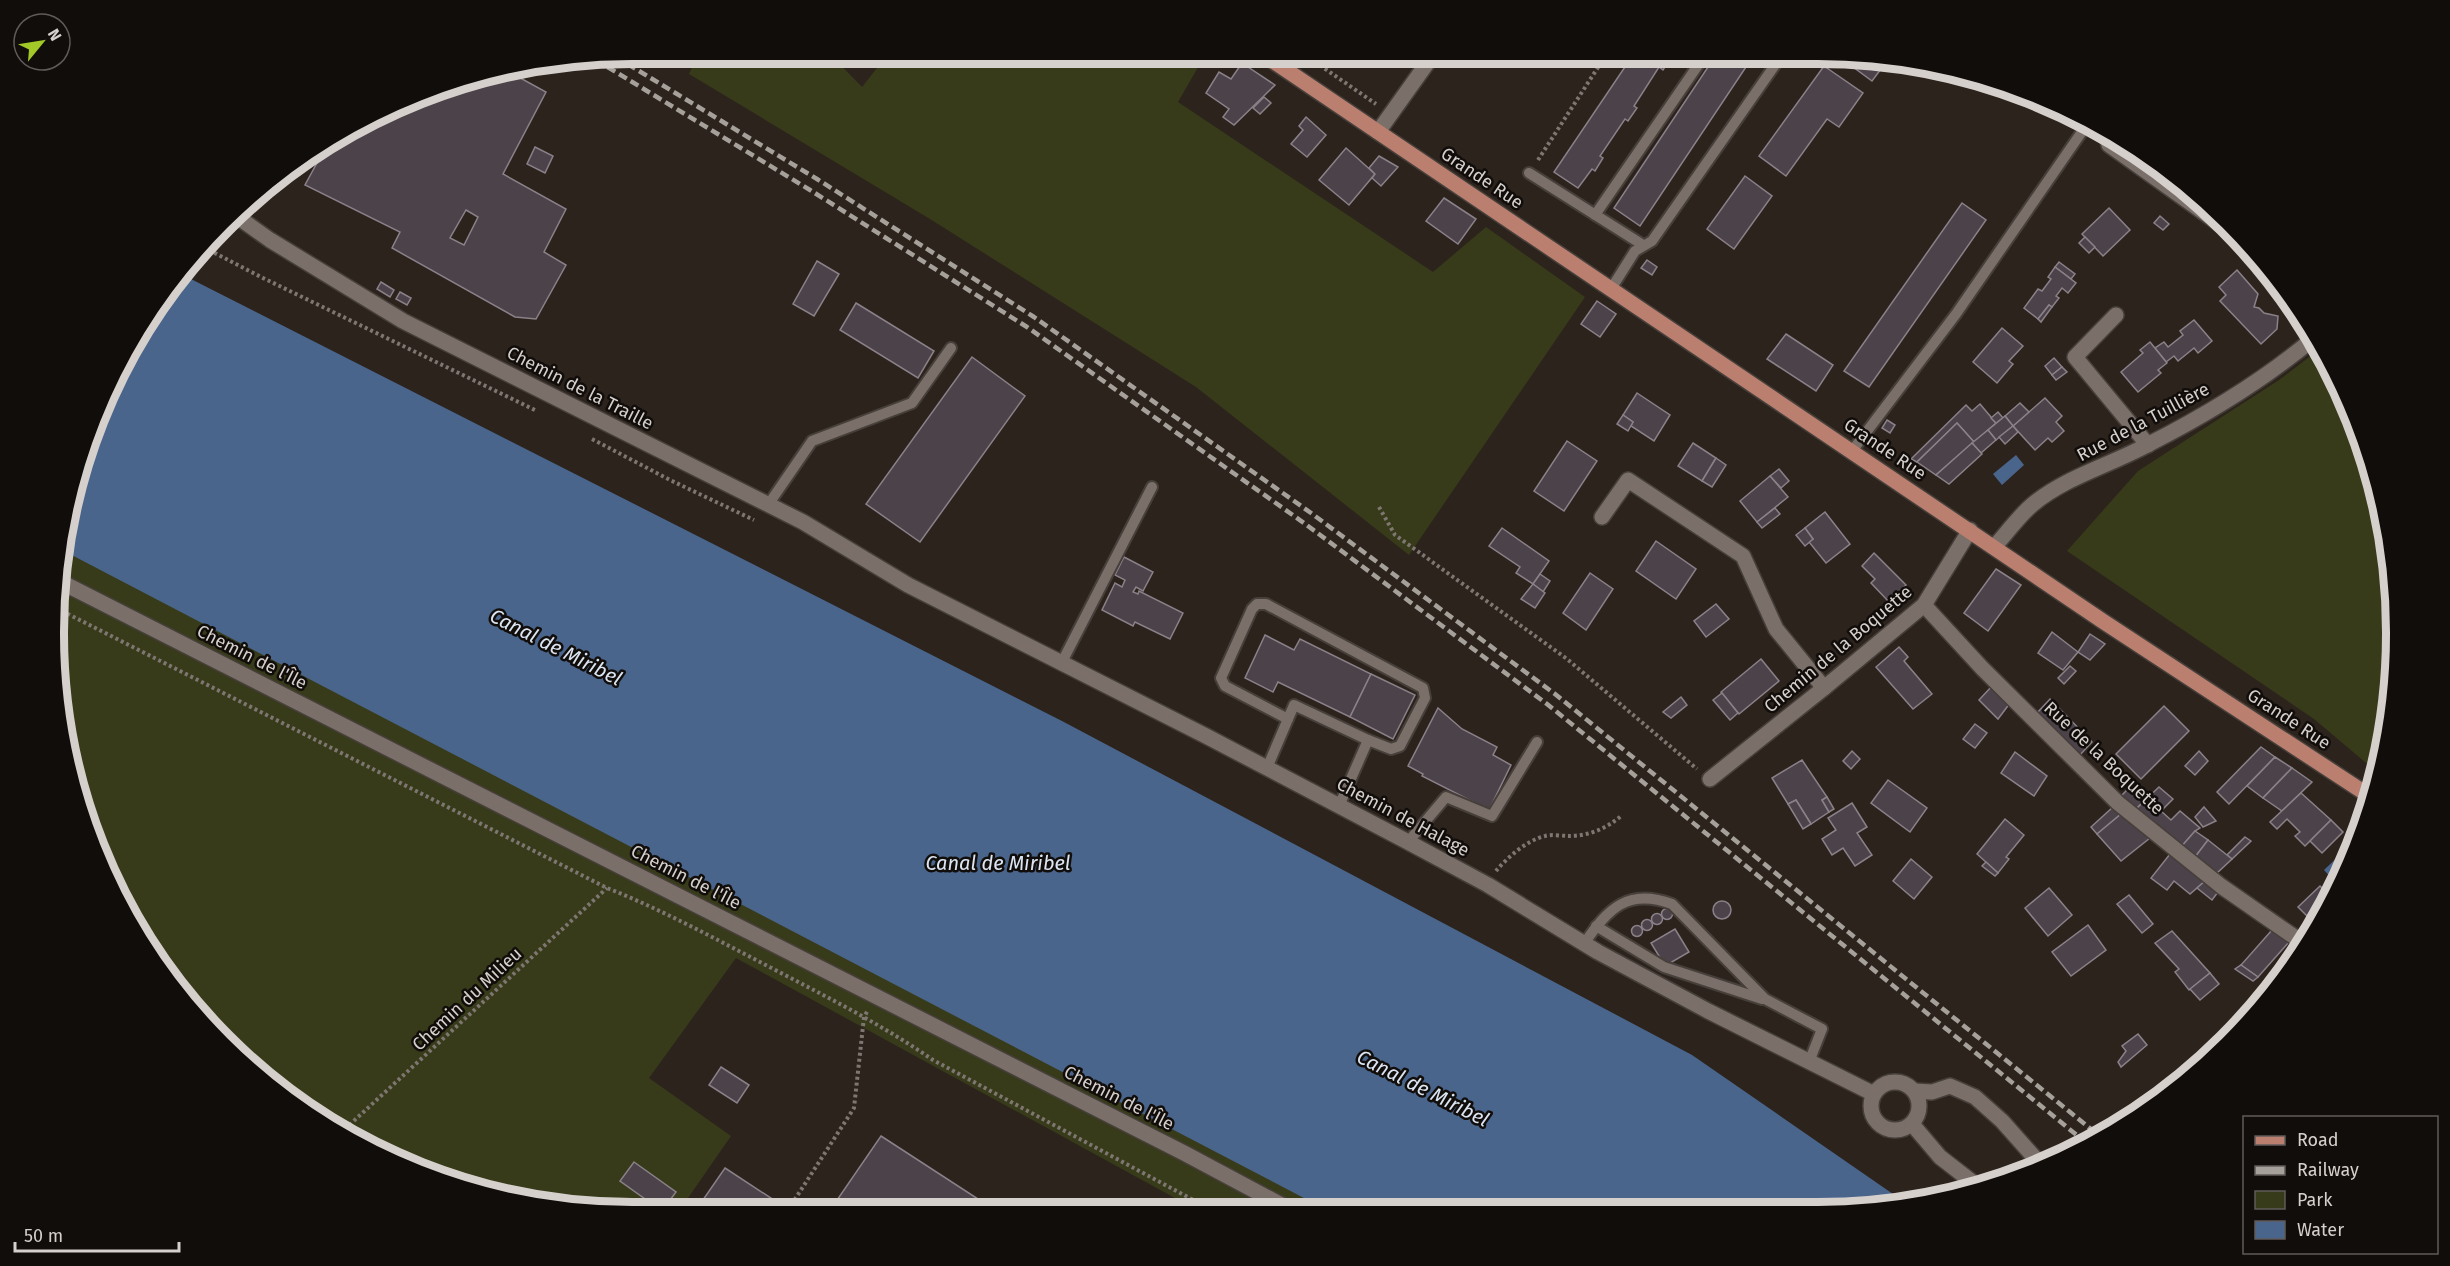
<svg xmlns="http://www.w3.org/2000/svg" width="2450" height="1266" viewBox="0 0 2450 1266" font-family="'Fira Sans',sans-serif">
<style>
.green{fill:#373b1a}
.water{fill:#4a658c}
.building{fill:#4b424a;stroke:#8a8189;stroke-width:1.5;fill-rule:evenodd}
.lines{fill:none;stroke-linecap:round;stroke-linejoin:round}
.lane-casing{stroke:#463f3a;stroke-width:14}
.street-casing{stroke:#463f3a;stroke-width:18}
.primary-casing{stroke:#463f3a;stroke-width:18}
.path{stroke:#7e7671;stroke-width:4;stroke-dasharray:3 3;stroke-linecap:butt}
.lane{stroke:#7b6f69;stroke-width:10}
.street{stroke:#7b6f69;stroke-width:15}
.primary{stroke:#ba7f6f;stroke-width:15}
.rail{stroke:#a6a09b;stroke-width:4.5;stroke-dasharray:9 4.5;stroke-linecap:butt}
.labels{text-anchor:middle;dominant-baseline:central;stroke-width:5;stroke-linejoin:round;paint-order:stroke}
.street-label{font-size:18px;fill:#d6d0cc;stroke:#110d0b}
.water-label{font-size:20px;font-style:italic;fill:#dce5f2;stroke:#110d0b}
.rim{fill:none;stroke:#d6d0cc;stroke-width:8}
</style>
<rect width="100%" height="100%" fill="#2c231d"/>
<g class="green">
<path d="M698 54H830L862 87 888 54 1205 55 1178 102 1433 272 1486 227 1585 297 1409 555 1196 387 930 219 689 74Z"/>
<path d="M2321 348 2365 447 2391 557 2395 671 2378 773 2314 719 2067 551 2138 471 2279 380Z"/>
<path d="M65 529 1334 1209H1195L736 958 649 1078 731 1136 679 1211H595L483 1192 377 1152 224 1043 114 889 59 709Z"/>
</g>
<g class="water">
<path d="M185 276 1062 721 1692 1055 1906 1203 1893 1207 1325 1209 64 551 65 520 98 411 151 312Z"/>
<path d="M2016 455 2024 465 2002 485 1993 474Z"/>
<path d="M2347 848 2351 851 2344 869 2333 880 2324 870Z"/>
</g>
<g class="building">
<path d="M1633 55 1672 56 1663 70 1659 67 1634 106 1637 108 1628 121 1625 119 1600 156 1603 158 1595 171 1592 169 1578 188 1554 172Z"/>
<path d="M1716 55H1754L1640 226 1614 208Z"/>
<path d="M1849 55H1855L1887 61 1872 81 1845 61Z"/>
<path d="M1242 63 1275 85 1234 125 1223 117 1229 109 1206 93 1219 72 1231 79Z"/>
<path d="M1824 66 1863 93 1839 127 1827 119 1786 176 1759 156Z"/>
<path d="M513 74 546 92 503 174 566 209 544 252 566 265 536 319 515 317 392 248 400 232 305 185 324 150 447 85ZM466 210 478 217 464 245 450 238Z"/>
<path d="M1264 97 1271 103 1260 114 1253 108Z"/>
<path d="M2049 105 2073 114 2075 115 2071 120Z"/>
<path d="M1306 117 1326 135 1307 157 1291 144 1303 130 1299 126Z"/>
<path d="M535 147 553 156 545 173 527 164Z"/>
<path d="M1346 148 1375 174 1349 205 1319 180Z"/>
<path d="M1379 156 1398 167 1381 186 1372 178 1375 174 1369 168Z"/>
<path d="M1745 176 1772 196 1734 249 1707 229Z"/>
<path d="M1444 198 1476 219 1458 244 1426 221Z"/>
<path d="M1962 203 1986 220 1869 387 1844 371Z"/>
<path d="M2109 208 2130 230 2103 256 2082 234Z"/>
<path d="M2160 216 2169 224 2163 230 2154 223Z"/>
<path d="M2085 237 2095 247 2089 253 2079 243Z"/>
<path d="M1647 260 1657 267 1652 275 1641 268Z"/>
<path d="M817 261 839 274 814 316 793 304Z"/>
<path d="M2059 262 2075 274 2071 279 2055 267Z"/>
<path d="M2055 267 2076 283 2068 293 2062 288 2056 296 2059 298 2052 307 2049 305 2038 319 2024 308 2038 289 2042 291 2051 279 2048 277Z"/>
<path d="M2237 270 2258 294 2254 307 2259 308 2264 313 2278 316 2277 329 2261 344 2220 301 2226 295 2219 287Z"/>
<path d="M381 282 394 290 390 297 377 289Z"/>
<path d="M400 292 411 298 407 305 396 299Z"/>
<path d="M1597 301 1616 314 1600 337 1581 324Z"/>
<path d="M856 303 934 351 918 378 840 330Z"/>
<path d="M2049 305 2052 307 2041 322 2038 319Z"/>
<path d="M2194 320 2212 341 2198 353 2194 348 2178 361 2174 356 2166 362 2155 348 2164 342 2168 347 2183 335 2180 331Z"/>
<path d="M2002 328 2023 346 2009 361 2013 364 1997 383 1973 362Z"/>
<path d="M1786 334 1833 365 1816 391 1767 359Z"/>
<path d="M2150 342 2167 363 2158 370 2161 373 2138 392 2121 372 2143 353 2140 350Z"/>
<path d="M972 357 1025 396 920 542 866 504Z"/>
<path d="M2054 358 2062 367 2052 375 2045 366Z"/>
<path d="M2062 367 2067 372 2056 380 2052 375Z"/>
<path d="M1637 393 1670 415 1654 441 1631 426 1633 422 1623 415Z"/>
<path d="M2045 398 2062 416 2056 422 2064 431 2052 442 2048 438 2035 450 2013 426Z"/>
<path d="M2020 403 2029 412 2013 426 2005 416Z"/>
<path d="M1980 404 1996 423 1974 442 1957 423 1917 462 1911 459 1966 405 1972 411Z"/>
<path d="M1998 412 2003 418 1996 423 1991 418Z"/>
<path d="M1623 415 1633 422 1628 431 1617 424Z"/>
<path d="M2005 416 2013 426 1996 440 1988 430Z"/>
<path d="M1887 420 1895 425 1890 433 1882 428Z"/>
<path d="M1957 423 1974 442 1936 475 1917 462Z"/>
<path d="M2013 426 2018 432 2005 444 1999 437Z"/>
<path d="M1988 430 1996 440 1981 453 1972 443Z"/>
<path d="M1567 441 1597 461 1564 511 1534 491Z"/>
<path d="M1693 443 1716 458 1702 481 1678 466Z"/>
<path d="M1972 443 1982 454 1949 484 1936 475Z"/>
<path d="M1716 458 1726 465 1712 487 1702 481Z"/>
<path d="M1779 469 1789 481 1781 488 1770 476Z"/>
<path d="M1770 476 1788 497 1757 522 1740 501Z"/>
<path d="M1775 508 1780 514 1762 528 1757 522Z"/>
<path d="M1825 512 1850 544 1826 563 1809 542 1813 539 1805 528Z"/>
<path d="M1502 528 1549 561 1533 584 1516 573 1520 567 1489 546Z"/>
<path d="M1805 528 1813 539 1805 546 1796 535Z"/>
<path d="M1656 541 1696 569 1676 599 1636 571Z"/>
<path d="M1874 553 1906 585 1889 602 1871 583 1875 579 1862 566Z"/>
<path d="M1124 557 1153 572 1143 591 1136 587 1133 592 1138 594 1139 591 1183 613 1170 639 1135 622 1133 626 1102 610 1115 583 1122 587 1125 580 1115 575Z"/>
<path d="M1996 569 2021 585 1988 631 1964 613Z"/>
<path d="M1590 573 1613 589 1586 630 1563 613Z"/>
<path d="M1540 574 1550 581 1543 592 1533 584Z"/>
<path d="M1533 584 1545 593 1535 608 1521 599Z"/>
<path d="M1716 604 1729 619 1706 637 1694 621Z"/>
<path d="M2052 632 2078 652 2063 670 2038 653Z"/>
<path d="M2090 634 2105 644 2090 660 2078 652Z"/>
<path d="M1265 635 1294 650 1300 639 1371 674 1350 717 1278 682 1273 692 1245 678Z"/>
<path d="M1899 647 1908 657 1904 661 1932 694 1913 709 1876 667Z"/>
<path d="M1761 659 1779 681 1739 714 1721 692Z"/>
<path d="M2070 666 2076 671 2064 684 2058 678Z"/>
<path d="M1371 674 1415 695 1393 739 1350 717Z"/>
<path d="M1992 686 2010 703 1998 719 1979 700Z"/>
<path d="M1722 693 1738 713 1730 720 1713 700Z"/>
<path d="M1681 697 1687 705 1671 718 1663 712Z"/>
<path d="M2050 699 2092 742 2079 756 2036 714Z"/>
<path d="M2164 706 2189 731 2141 779 2116 754Z"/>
<path d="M1438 708 1462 729 1497 747 1493 755 1511 765 1489 810 1422 776 1423 774 1408 766Z"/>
<path d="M1975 724 1987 733 1975 748 1963 739Z"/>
<path d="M2261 747 2275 757 2229 804 2217 792Z"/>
<path d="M1852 751 1860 759 1851 769 1843 761Z"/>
<path d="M2199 751 2208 761 2195 775 2185 766Z"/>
<path d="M2015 752 2047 776 2034 796 2001 773Z"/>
<path d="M2275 757 2292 768 2263 798 2247 786Z"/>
<path d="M1802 760 1827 797 1822 800 1829 812 1811 824 1796 800 1788 804 1772 778Z"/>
<path d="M2292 768 2312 782 2282 811 2263 798Z"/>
<path d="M1888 780 1927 808 1910 832 1871 803Z"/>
<path d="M2134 783 2148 797 2134 811 2120 797Z"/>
<path d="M2159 787 2173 799 2161 811 2171 820 2180 811 2200 828 2195 831 2181 847 2134 811Z"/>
<path d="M2301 793 2331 820 2305 846 2295 836 2300 832 2287 819 2277 829 2270 822Z"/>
<path d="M1827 797 1834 809 1829 812 1822 800Z"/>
<path d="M1796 800 1811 824 1803 829 1788 804Z"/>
<path d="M1852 803 1867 827 1857 833 1872 855 1855 866 1843 848 1832 855 1822 839 1836 830 1828 818Z"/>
<path d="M2113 807 2121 814 2097 834 2091 827Z"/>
<path d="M2204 807 2216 821 2203 827 2195 817Z"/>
<path d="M2121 814 2150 838 2121 861 2097 834Z"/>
<path d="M2005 819 2024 835 2006 857 2009 859 1998 873 1977 854Z"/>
<path d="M2331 820 2343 832 2322 853 2310 841Z"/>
<path d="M2195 831 2208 840 2195 857 2181 847Z"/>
<path d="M2245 837 2251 841 2232 859 2227 855Z"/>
<path d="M2208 840 2232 859 2217 873 2195 857Z"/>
<path d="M2170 854 2205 881 2190 894 2174 881 2167 890 2151 878Z"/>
<path d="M1911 859 1932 877 1914 899 1893 881Z"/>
<path d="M1986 862 1998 873 1995 876 1982 866Z"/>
<path d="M2205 881 2218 892 2212 900 2197 888Z"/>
<path d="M2320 886 2331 897 2311 920 2298 907Z"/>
<path d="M2049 888 2072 915 2048 936 2025 908Z"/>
<path d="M2129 895 2153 924 2142 933 2117 904Z"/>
<circle cx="1722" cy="910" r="9"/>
<circle cx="1667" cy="914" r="5.5"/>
<circle cx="1657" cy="919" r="5.5"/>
<circle cx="1647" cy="925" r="5.5"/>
<path d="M2088 925 2106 950 2071 976 2052 952Z"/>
<circle cx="1637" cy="931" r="5.5"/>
<path d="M1675 929 1689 952 1665 966 1651 943Z"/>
<path d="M2272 930 2289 942 2258 977 2241 965Z"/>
<path d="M2172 931 2210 973 2189 990 2175 972 2179 969 2155 943Z"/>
<path d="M2241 965 2258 977 2253 981 2235 969Z"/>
<path d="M2210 973 2219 984 2200 1000 2190 989Z"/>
<path d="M2138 1034 2147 1045 2121 1067 2118 1062 2126 1051 2122 1046Z"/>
<path d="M721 1067 749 1085 737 1103 709 1085Z"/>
<path d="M881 1136 995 1210H846L835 1203Z"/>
<path d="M634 1162 676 1192 662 1211 620 1181Z"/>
<path d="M725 1168 780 1204 775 1210H696Z"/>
</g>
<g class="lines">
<g class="lane-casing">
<g id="lane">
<path d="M1529 173 1643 245"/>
<path d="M1595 215 1705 55"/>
<path d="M1611 289 1635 251 1652 241 1782 55"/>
<path d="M1852 451 1956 314 2088 123"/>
<path d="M768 505 812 441 912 403 951 348"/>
<path d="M1061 664 1152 487"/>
<path d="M1288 719 1225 686 1221 678 1252 609 1257 604H1266L1423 688 1425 698 1400 746 1391 749 1368 740"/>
<path d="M1267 768 1294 705 1368 740 1339 806"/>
<path d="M1408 842 1446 797 1492 816 1537 742"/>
<path d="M1596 926 1664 967 1762 999"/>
<path d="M1584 944C1608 908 1628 888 1672 904L1765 999 1822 1029 1809 1062"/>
</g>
</g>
<g class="street-casing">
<g id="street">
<path d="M1378 132 1433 55"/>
<path d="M2107 135 2109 145 2231 232 2253 253"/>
<path d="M239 218 270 240 403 321 803 522 908 585 1206 736 1408 842 1488 885 1598 952 1708 1011 1874 1094"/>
<path d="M2116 315 2075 357 2148 445"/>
<path d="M1602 517 1628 480 1743 556 1776 629 1824 688"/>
<path d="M1995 546C2007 533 2018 517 2032 505 2065 477 2111 465 2149 444 2208 414 2264 380 2314 338"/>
<path d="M63 583 1184 1153 1289 1209"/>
<path d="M1924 605 1982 668 2118 803 2221 886 2303 943"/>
<path d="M1710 779 1824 688 1924 605 1970 530"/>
<circle cx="1895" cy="1106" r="24"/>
<path d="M1914 1091 1932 1092 1950 1086 1975 1097 2002 1121 2042 1166"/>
<path d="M1912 1124 1940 1157 1976 1185"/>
</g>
</g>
<g class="primary-casing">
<path id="primary" d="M1264 55 2104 622 2371 797"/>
</g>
<g class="path">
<path d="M1305 55 1376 104"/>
<path d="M1538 160 1606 55"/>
<path d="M209 250 261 277 537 411"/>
<path d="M592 439 670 480 754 520"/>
<path d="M1379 507 1395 535 1567 659 1697 769"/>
<path d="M62 611 607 888C660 909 710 936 760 962 819 993 878 1022 933 1060L1210 1209"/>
<path d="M1496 871C1508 857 1527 840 1545 836 1552 834 1562 836 1569 836 1588 836 1606 829 1621 816"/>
<path d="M345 1129 607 888"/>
<path d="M788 1210 854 1108 864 1017 868 1010"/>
</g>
<use href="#lane" class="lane"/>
<use href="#street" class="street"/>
<use href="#primary" class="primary"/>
<g class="rail">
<path d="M616 57 817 179 1034 317 1311 513 1555 694 2097 1134"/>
<path d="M596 60 810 190 1027 327 1304 523 1547 704 2084 1141"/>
</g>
</g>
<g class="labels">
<g class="street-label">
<text transform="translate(1482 178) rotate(34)">Grande Rue</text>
<text transform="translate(580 388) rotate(27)">Chemin de la Traille</text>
<text transform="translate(2143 422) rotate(-28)">Rue de la Tuillière</text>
<text transform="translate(1885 449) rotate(34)">Grande Rue</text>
<text transform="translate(1838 649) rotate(-40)">Chemin de la Boquette</text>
<text transform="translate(252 657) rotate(27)">Chemin de l'Île</text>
<text transform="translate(2289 719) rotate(33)">Grande Rue</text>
<text transform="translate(2104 758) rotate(43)">Rue de la Boquette</text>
<text transform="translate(1403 817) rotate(28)">Chemin de Halage</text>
<text transform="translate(686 877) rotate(27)">Chemin de l'Île</text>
<text transform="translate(467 999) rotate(-43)">Chemin du Milieu</text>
<text transform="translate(1119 1098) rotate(27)">Chemin de l'Île</text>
</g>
<g class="water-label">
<text transform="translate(556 647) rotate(27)">Canal de Miribel</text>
<text x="998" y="863">Canal de Miribel</text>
<text transform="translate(1423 1088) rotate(27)">Canal de Miribel</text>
</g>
</g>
<path d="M0 0H2450V1266H0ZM632 64H1818A568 568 0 0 1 2386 632V634A568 568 0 0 1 1818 1202H632A568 568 0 0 1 64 634V632A568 568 0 0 1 632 64Z" fill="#110d0b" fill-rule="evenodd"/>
<path class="rim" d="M632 64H1818A568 568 0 0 1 2386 632V634A568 568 0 0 1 1818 1202H632A568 568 0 0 1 64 634V632A568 568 0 0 1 632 64Z"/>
<rect x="2243" y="1116" width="195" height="138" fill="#110d0b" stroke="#605b58" stroke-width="1.5"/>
<rect x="2255" y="1136" width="30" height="9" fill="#ba7f6f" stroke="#605b58" stroke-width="1.5"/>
<text x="2297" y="1146" font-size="18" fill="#d6d0cc">Road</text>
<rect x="2255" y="1166" width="30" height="9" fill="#a6a09b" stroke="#605b58" stroke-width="1.5"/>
<text x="2297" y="1176" font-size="18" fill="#d6d0cc">Railway</text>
<rect x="2255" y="1191" width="30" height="18" fill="#373b1a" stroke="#605b58" stroke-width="1.5"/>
<text x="2297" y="1206" font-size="18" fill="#d6d0cc">Park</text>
<rect x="2255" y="1221" width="30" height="18" fill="#4a658c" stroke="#605b58" stroke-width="1.5"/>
<text x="2297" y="1236" font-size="18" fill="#d6d0cc">Water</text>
<g transform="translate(42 42) rotate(60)"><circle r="28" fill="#110d0b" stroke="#605b58" stroke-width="1.5"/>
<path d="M0-4.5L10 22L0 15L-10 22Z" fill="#a2c928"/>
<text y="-9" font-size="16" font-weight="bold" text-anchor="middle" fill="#d6d0cc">N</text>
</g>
<path d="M15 1242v9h164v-9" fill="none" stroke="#d6d0cc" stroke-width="3"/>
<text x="24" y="1242" font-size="18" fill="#d6d0cc" stroke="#110d0b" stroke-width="4.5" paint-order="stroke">50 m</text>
</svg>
